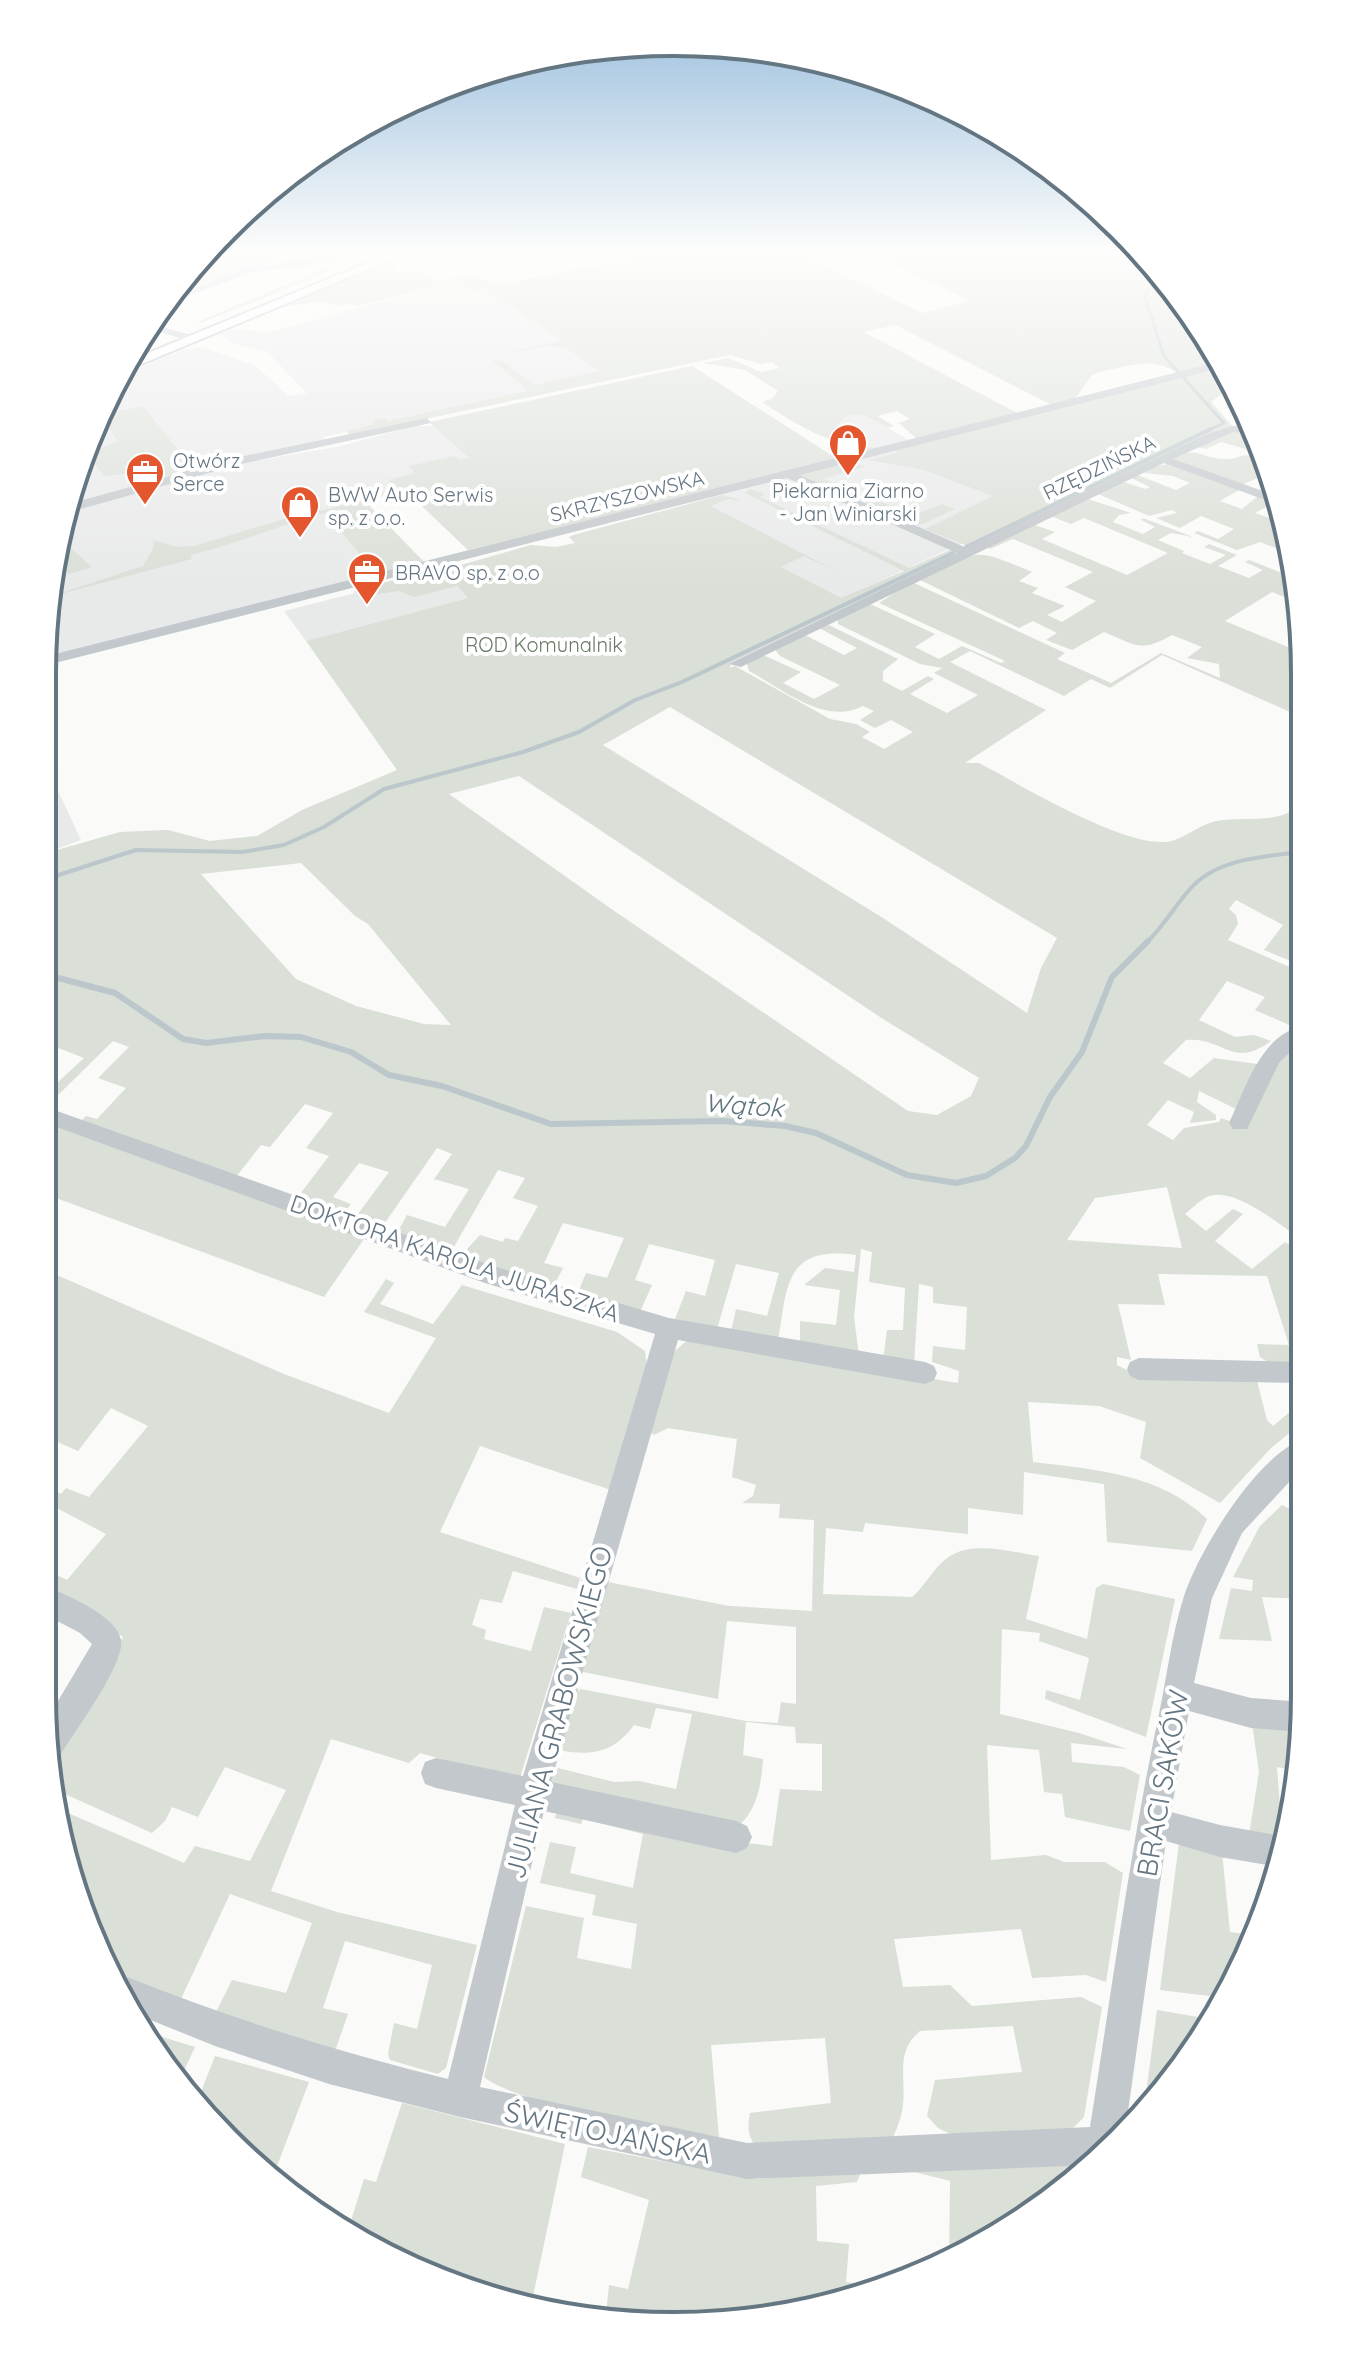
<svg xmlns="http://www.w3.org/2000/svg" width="1347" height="2368" viewBox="0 0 1347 2368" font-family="Quicksand,sans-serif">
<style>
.built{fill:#e8e9e9}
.green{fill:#dadfd7;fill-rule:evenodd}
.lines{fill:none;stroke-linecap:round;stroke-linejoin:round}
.stream-far2{stroke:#bbc7cb;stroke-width:3}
.stream-far1{stroke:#bbc7cb;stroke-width:4}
.stream{stroke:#bbc7cb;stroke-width:6}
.major-casing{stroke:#b5babe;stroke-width:4}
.minor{fill:#c3c8cc;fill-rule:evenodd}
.major{fill:#fff;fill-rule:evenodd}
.labels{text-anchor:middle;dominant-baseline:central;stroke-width:8;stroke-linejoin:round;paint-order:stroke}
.far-poi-label{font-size:20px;fill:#657683;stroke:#fff;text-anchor:start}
.far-street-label{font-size:20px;fill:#657683;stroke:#fff}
.far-park-label{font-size:20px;fill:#687a64;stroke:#fff}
.street-label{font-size:24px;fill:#657683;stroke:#fff}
.water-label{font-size:26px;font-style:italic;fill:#60757c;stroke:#fff}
.near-street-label{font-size:28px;fill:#657683;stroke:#fff}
.rim{fill:none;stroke:#657683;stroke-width:4}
</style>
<rect width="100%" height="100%" fill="#fafaf8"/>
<g class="built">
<path d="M450 283 471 292 485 289 613 374 323 437 325 441 65 506 119 376 182 350 203 347 256 366 288 396 307 393 267 352 231 343 221 334 231 329 270 332Z"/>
<path d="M854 408 908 440 873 451 819 416Z"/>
<path d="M997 424 1073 492 841 599 781 567 803 556 698 501Z"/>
<path d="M414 426H434L485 472 324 510 379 576 43 659V633L63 514 226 466 341 446Z"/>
<path d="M442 571 468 598 306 641 284 611Z"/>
<path d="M43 759 81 840 43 854Z"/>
</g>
<g class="green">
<path d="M263 253 278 260 173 293C193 264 228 253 263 253Z"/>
<path d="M658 253H799L922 313 971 301 871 253H1142L1199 323 1219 364 1176 373C1154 355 1125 367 1099 372L1092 375 1075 399 1052 405 895 325 864 332 1019 414 918 440 899 423 910 419 897 411 877 416 894 426 888 428 865 415H848L836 426 873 449 862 454 847 450 849 445C843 442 837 443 831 440 806 430 784 417 762 402L772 399 778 391 745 370 703 363 728 358 761 372 780 368 771 362 761 364 730 355 349 435 347 431 375 424 373 421 384 418 388 421 528 391 492 360 502 361 535 385 600 371 566 348 544 346 484 358 562 340 485 289 471 292 450 283 357 306 350 303 333 308 338 306 322 301 284 307 389 263 399 267 392 270 399 273 418 271 441 282 465 275 502 284Z"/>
<path d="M326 268 334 270 195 325 202 320Z"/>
<path d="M692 366 839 460 468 550 406 491H401L388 480 415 473 409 466 454 456 460 460 469 458 429 422Z"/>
<path d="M1221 367 1231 387 1211 402 1233 427 970 547 925 529 993 496 924 470 869 460 896 453 898 449Z"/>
<path d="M143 406 194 470 152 481 140 480 135 473 104 476 87 454 118 441 109 428 98 427 103 414Z"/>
<path d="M1238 431 1252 432 1272 472 1241 485 1168 458C1202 445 1198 459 1227 459 1237 459 1241 453 1252 456L1260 453 1221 442 1206 449 1198 447 1216 435Z"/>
<path d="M847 462 867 466 823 479 914 515 942 504 955 509 923 524 909 525 800 475Z"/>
<path d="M1168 464 1241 489 1220 501 1242 509 1258 496 1275 502 1255 513 1284 523 1291 554 1260 542 1237 550 1194 533 1198 531 1218 539 1234 529 1201 516 1180 528 1156 518 1177 513 1172 510 1149 516 1096 493 1121 481 1145 489 1150 487 1129 477 1135 474 1176 490 1190 483 1173 476 1144 473 1152 467Z"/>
<path d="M750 489 765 494 760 497 909 568 952 549 957 553 731 663 730 668 735 666 830 719 856 724 870 732 862 737 884 749 913 732 891 720 875 728 860 720 874 711 863 706C825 726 783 689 749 671L746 661 761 654 801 672 783 683 814 699 840 685 780 656 774 648 803 634 844 655 857 648 817 627 829 625 898 659 883 671V681L902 691 928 676 934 679 910 694 947 713 978 695 934 673 942 668 920 664 838 624V617L868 603 935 634 915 647 939 659 962 646 1001 663 1005 661 879 603 912 582 1065 653 1057 659 1111 683 1161 653 1220 678 1219 664 1187 658 1202 647 1172 635C1141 653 1135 645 1104 632L1072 650 1046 640 1057 633 1033 621 1019 628 920 580C980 550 970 546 1032 572L1019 581 1038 588 1032 593 1065 606 1047 615 1062 622 1096 601 1065 587 1093 572 1013 539 990 549 987 546 1032 524 1055 532 1042 539 1127 575 1168 553 1084 518 1071 524 1053 517 1048 519 1049 515 1088 499 1131 513 1119 515 1113 522 1143 534 1155 527 1141 520 1143 518 1193 537 1171 533 1158 540 1184 551 1182 553 1210 564 1226 555 1204 547 1209 544 1237 555 1218 566 1249 578 1263 570 1245 562 1249 560 1297 579 1300 603 1272 592 1225 621 1300 652V735L1297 728 1299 716 1162 655 1110 688 1091 679 1064 696 970 651 950 662 1046 710 965 763H979C1023 786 1119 845 1166 842 1184 840 1199 824 1217 821 1244 816 1279 825 1300 805L1301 965 1264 950 1283 925 1236 900 1229 909 1236 915 1238 924 1228 940 1301 972V1026L1296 1028 1255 1010 1265 997 1227 981 1199 1020 1235 1037 1254 1035 1271 1041C1232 1070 1223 1036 1186 1040L1163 1063 1190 1078 1214 1058 1257 1064 1238 1110 1199 1091 1197 1102 1216 1115V1120L1190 1123 1194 1112 1168 1100 1147 1125 1173 1140 1184 1128 1219 1122 1221 1118 1246 1127 1289 1043 1301 1039 1302 1240C1281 1226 1231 1183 1205 1198 1198 1202 1191 1209 1185 1214L1206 1231 1233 1209 1243 1214 1215 1241 1252 1269 1285 1242 1302 1253V1365L1271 1364 1260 1357 1257 1344 1289 1345 1267 1276 1162 1274H1158L1165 1305 1118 1304 1131 1360 1117 1357V1365L1135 1374 1256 1377 1267 1420 1273 1426 1302 1402 1303 1422 1271 1448 1220 1503 1140 1458 1146 1422 1099 1406 1028 1402 1033 1462C1096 1470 1159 1473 1207 1519L1192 1551 1107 1542 1104 1484 1024 1472 1023 1515 968 1508V1534L865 1523 863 1532 826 1528 823 1594 912 1597C925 1586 932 1570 946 1559 970 1539 1010 1552 1039 1556L1026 1619 1087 1639 1096 1588 1103 1584 1175 1599 1146 1737 1045 1699 1046 1690 1080 1700 1089 1658 1039 1641 1040 1633 1002 1629 1000 1714 1079 1733 1127 1749 1071 1743 1072 1762 1124 1767 1140 1775 1130 1831 1065 1817 1062 1794 1044 1792 1039 1750 987 1745 991 1860 1046 1855 1064 1862H1105L1123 1873 1106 1982 1086 1975 1032 1978 1021 1929 894 1939 903 1987 950 1985 972 2006 1081 1997 1102 2007 1084 2117 1072 2129 957 2137 938 2128 927 2116 935 2080 1022 2072 1013 2026 920 2031C895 2051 906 2077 903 2104 902 2118 896 2130 891 2142L758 2150C748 2137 747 2128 750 2113L831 2103 825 2038 711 2045 719 2137 696 2136C650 2125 515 2103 484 2077L526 1906 584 1918 577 1958 631 1969 637 1924 592 1915 596 1895 540 1883 550 1842 576 1847 570 1873 633 1888 643 1834 583 1819 581 1824 555 1818 558 1806 710 1839 772 1846 780 1789 822 1791V1744L796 1743 795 1727 746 1722 743 1755 763 1759C761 1787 757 1812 734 1830L543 1791 558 1768 614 1782 639 1781 676 1789 692 1714 656 1708 650 1729 634 1725C615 1751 595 1756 563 1751L557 1742 571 1694 581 1689 746 1721 778 1723 781 1702 796 1704V1627L727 1621 718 1699 578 1671 603 1581 729 1606 812 1611 814 1520 779 1518 780 1504 742 1503 753 1496 756 1485 732 1477 737 1439 668 1428 654 1435 647 1430 670 1355 690 1338 958 1383 959 1371 932 1362 933 1346 965 1350 967 1307 933 1303V1287L919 1284 914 1365 883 1360 887 1330H903L905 1288 869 1282 872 1252 861 1249 854 1317 859 1356 800 1346V1321L836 1325 840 1290 804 1285 825 1268 854 1272 856 1255C784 1245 787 1287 778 1342L731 1332 736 1309 767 1316 779 1273 736 1264 717 1329 675 1319 686 1291 705 1296 715 1260 649 1244 635 1280 652 1285 640 1312 577 1295 586 1273 607 1278 624 1238 563 1223 544 1263 563 1268 553 1288 467 1261V1249L480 1235 503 1242 505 1238 518 1241 538 1206 513 1198 525 1178 498 1170 451 1252 397 1233 407 1215 445 1227 469 1189 434 1179 452 1154 437 1148 382 1227 355 1218 389 1172 359 1163 333 1197 351 1204 343 1214 297 1198 329 1156 306 1148 333 1113 305 1104 270 1147 261 1145 236 1177 80 1122 86 1116 97 1119 126 1088 98 1078 129 1047 113 1041 56 1097 50 1111 43 1109V1078L57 1083 84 1058 43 1042V854L120 832 168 830 210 841 257 836 302 810 397 770 306 641 468 598 457 586 414 597 399 591 363 596 354 592 357 588 447 569 531 545 556 547 575 543 569 537 573 535 722 495 744 501 728 499 711 506 840 573 804 556 781 567 841 598 904 571 745 493ZM670 707 1057 938 1041 968 1027 1013 883 918 603 745ZM519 776 883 1019 979 1078 971 1096 937 1115 908 1111 610 908 449 794ZM301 863 355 916 368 924 451 1025 424 1024 356 1006 296 979 201 874ZM1167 1187 1182 1248 1067 1240 1095 1198Z"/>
<path d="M298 496 315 512 364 500 424 562 378 575 325 513C278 525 235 545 190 555L192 559 49 597 143 566 154 547 153 540 178 547 194 546 291 517V510L282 500Z"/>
<path d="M59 539H60L92 567 69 574 55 561Z"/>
<path d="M43 1118 366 1236 324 1297 48 1195 43 1201Z"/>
<path d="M43 1269 284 1374 389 1413 436 1338 364 1312 386 1279 394 1283 380 1304 433 1324 462 1285 617 1332 645 1351 647 1367 611 1490 480 1446 440 1532 580 1578 577 1589 513 1571 502 1603 480 1599 472 1625 486 1630 484 1639 531 1651 544 1607 571 1613 519 1781 420 1753 409 1763 331 1739 271 1891 337 1912 477 1945 446 2068 438 2074 390 2060 388 2054 394 2023 417 2029 432 1965 345 1941 323 2008 348 2014 335 2051 214 2016 232 1980 286 1993 312 1923 230 1894 180 2001 117 1975 75 1897 61 1810 184 1863 195 1846 250 1861 286 1790 225 1767 198 1817 172 1807 165 1821 152 1833 58 1791 53 1759 123 1637 93 1615 42 1589V1568L67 1580 106 1534 51 1505 42 1515V1485L61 1494 66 1488 89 1497 148 1426 111 1408 78 1451 42 1435Z"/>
<path d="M1282 1505 1303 1515V1599L1262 1597 1272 1641 1219 1639 1231 1588 1252 1591 1253 1580 1233 1577 1260 1526Z"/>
<path d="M1252 1723 1304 1725 1298 1771 1277 1767 1281 1819 1290 1821 1286 1843 1248 1841 1259 1772Z"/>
<path d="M1179 1843 1222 1852 1230 1932 1252 1935 1226 1998 1160 1990Z"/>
<path d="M1157 2010 1204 2018 1202 2033 1145 2102Z"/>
<path d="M156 2035 195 2047 182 2075 168 2071 151 2039Z"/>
<path d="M215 2056 309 2082 274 2174 197 2102Z"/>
<path d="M402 2103 565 2144 531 2306 510 2304 322 2219 349 2227 364 2179 376 2182Z"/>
<path d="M588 2147 756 2179 861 2172 857 2182 816 2186 817 2241 849 2244 846 2282 882 2286 714 2325 606 2314 609 2285 628 2289 649 2200 581 2177Z"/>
<path d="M1076 2164 1073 2180 949 2257 950 2181 887 2165Z"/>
</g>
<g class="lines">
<path class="stream-far2" d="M1165 282 1148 289 1145 297 1164 356 1224 423 1207 431"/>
<g class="stream-far1">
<path d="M966 547 1211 429"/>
<path d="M43 880 136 850 242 852 284 845 324 827 384 789 523 752 579 732 635 700 682 682 953 553"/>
<path d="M1146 943C1164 926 1174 907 1190 889 1217 858 1263 857 1301 852"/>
</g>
<path class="stream" d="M43 974 115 993 183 1039 206 1043 265 1036 301 1037 351 1052 389 1075 442 1086 551 1124 722 1121 785 1126 816 1133 907 1175 956 1183 986 1176 1015 1158 1026 1146 1050 1097 1082 1052 1112 977 1148 941"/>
<g class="major-casing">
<path id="major" d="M391 253H407L120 373 124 363Z"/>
</g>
<g class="minor">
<path d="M341 253H357L323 264 253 272 165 304 170 298 248 267Z"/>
<path d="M151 324 199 337 200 339 195 342 147 329Z"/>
<path d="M1218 362 1221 368 800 475 967 548 1207 434 1232 426H1250L1253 433 1233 432 1173 459 1277 496 1279 505 1164 463 741 667 729 664 957 553 787 478 43 666V657Z"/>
<path d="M427 418 431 423 241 464 63 514 65 505 239 457Z"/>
<path d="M1301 1026V1041L1279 1063 1247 1129H1233L1229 1123C1246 1088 1259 1038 1301 1026Z"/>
<path d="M43 1106 496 1267 669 1318 925 1362 934 1366 937 1373 934 1380 925 1384 678 1340 551 1782 736 1821 747 1826 752 1837 747 1848 736 1853 544 1811 480 2087 747 2143 1090 2127C1112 1989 1130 1850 1159 1714 1167 1676 1172 1633 1184 1596 1199 1550 1257 1456 1303 1439V1467L1242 1533 1212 1598 1194 1683 1251 1698 1304 1702V1732L1251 1728 1189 1711 1171 1812 1220 1825 1287 1837 1280 1867 1220 1857 1166 1841 1126 2126 1093 2165 747 2179 460 2117 329 2084 215 2046 138 2015 120 1980 127 1977C232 2019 338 2052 448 2079L515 1805 436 1788 425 1784 421 1773 425 1762 436 1758 523 1776 655 1334 485 1283 43 1122Z"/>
<path d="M1139 1358 1302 1362V1383L1139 1380 1130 1376 1127 1369 1130 1362Z"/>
<path d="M42 1585C63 1593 118 1616 121 1640 125 1664 75 1731 61 1754L52 1757 46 1721 92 1644 80 1633 42 1613Z"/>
</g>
<use href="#major" class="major"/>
</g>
<linearGradient id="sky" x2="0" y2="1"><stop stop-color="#96bcdc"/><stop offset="0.43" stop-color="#fdfdfc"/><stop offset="1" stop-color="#fdfdfc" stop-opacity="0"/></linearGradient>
<rect width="1347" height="585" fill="url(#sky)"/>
<defs>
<g id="shop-pin" transform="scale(2)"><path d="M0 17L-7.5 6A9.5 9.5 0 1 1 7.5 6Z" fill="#e4572e" stroke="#fff"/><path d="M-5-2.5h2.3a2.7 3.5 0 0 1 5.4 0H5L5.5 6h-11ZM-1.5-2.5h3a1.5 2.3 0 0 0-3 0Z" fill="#fff"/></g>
<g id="office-pin" transform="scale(2)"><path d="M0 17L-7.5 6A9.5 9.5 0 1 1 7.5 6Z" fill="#e4572e" stroke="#fff"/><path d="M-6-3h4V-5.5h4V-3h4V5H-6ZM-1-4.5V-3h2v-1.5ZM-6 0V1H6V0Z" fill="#fff"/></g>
</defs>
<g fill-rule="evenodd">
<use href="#shop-pin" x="848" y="443"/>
<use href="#office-pin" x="145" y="472"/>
<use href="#shop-pin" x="300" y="505"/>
<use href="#office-pin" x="367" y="572"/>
</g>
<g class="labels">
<g class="far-poi-label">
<text x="173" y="460">Otwórz<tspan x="173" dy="23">Serce</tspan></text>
<text x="848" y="490" text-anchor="middle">Piekarnia Ziarno<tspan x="848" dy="23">- Jan Winiarski</tspan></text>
<text x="328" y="494">BWW Auto Serwis<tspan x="328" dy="23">sp. z o.o.</tspan></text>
<text x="395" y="572">BRAVO sp. z o.o</text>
</g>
<g class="far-street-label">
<text transform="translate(1099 467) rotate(-26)">RZĘDZIŃSKA</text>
<text transform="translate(627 496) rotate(-14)">SKRZYSZOWSKA</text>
</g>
<g class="far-park-label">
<text x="544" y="644">ROD Komunalnik</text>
</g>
<g class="street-label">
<text transform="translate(455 1258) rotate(19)">DOKTORA KAROLA JURASZKA</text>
</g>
<g class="water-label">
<text transform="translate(744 1105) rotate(4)">Wątok</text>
</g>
<g class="near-street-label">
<text transform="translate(558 1712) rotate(-75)">JULIANA GRABOWSKIEGO</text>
<text transform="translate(1162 1783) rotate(-80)">BRACI SAKÓW</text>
<text transform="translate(608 2132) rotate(12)">ŚWIĘTOJAŃSKA</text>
</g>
</g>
<path d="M0 0H1347V2368H0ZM673 56H674A617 617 0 0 1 1291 673V1695A617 617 0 0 1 674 2312H673A617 617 0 0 1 56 1695V673A617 617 0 0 1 673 56Z" fill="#fff" fill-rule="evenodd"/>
<path class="rim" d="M673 56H674A617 617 0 0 1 1291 673V1695A617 617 0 0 1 674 2312H673A617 617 0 0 1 56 1695V673A617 617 0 0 1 673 56Z"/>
</svg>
